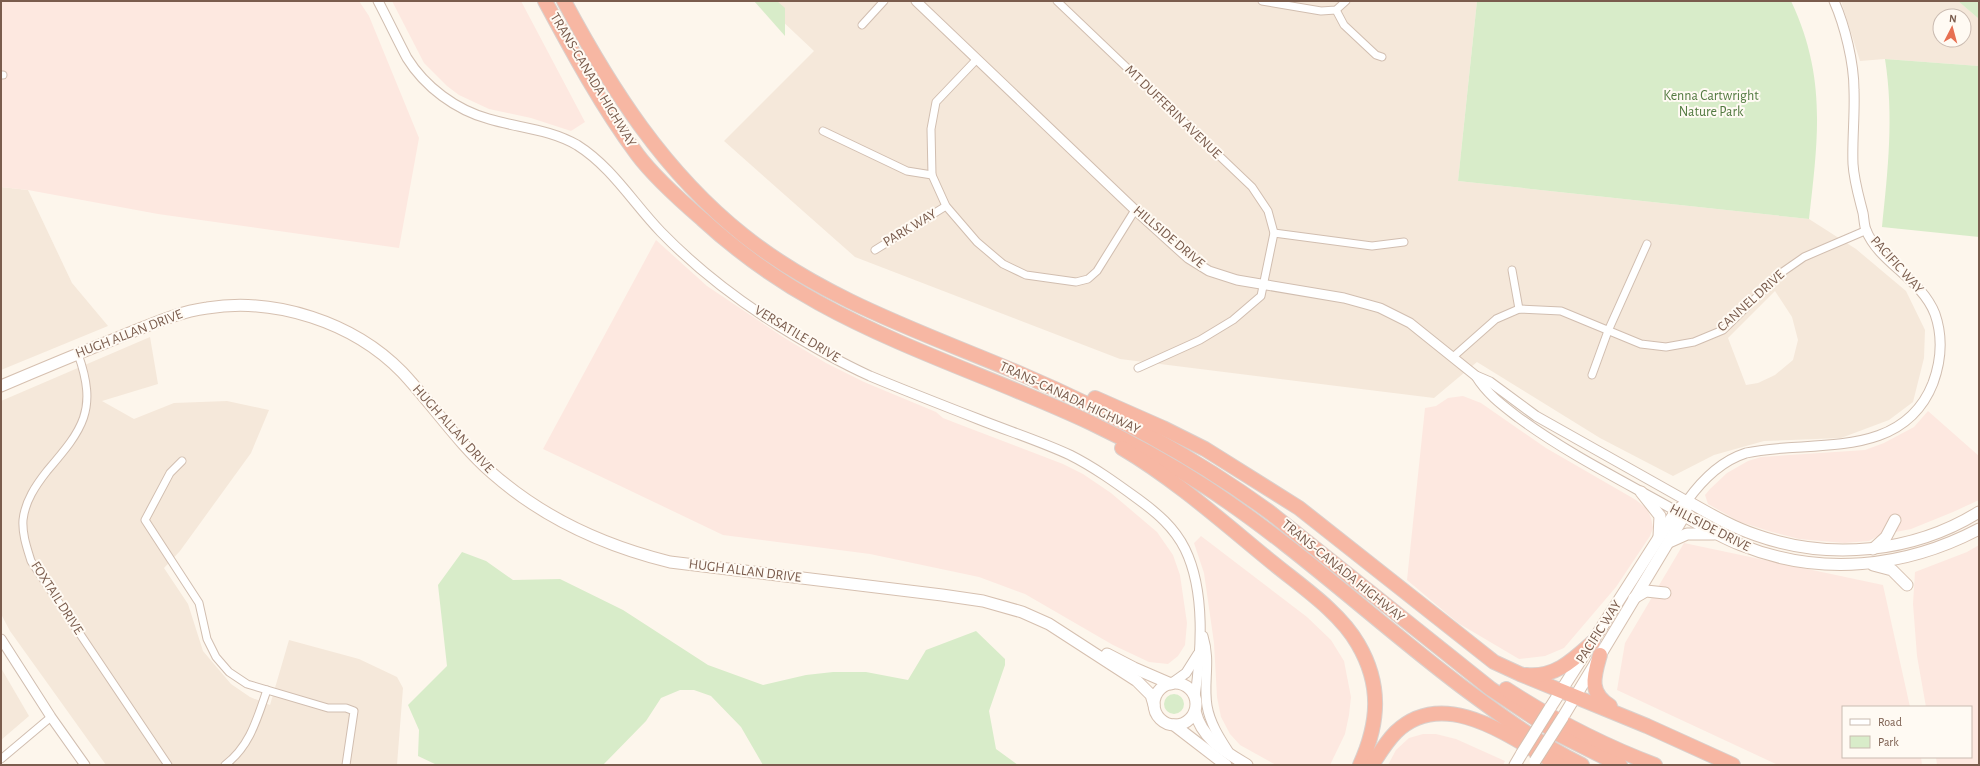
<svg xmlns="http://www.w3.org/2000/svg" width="1980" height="766" viewBox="0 0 1980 766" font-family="'Alegreya Sans',sans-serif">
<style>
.residential{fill:#f5e8da;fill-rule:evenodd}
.commercial{fill:#fde8e0}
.green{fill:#d8ecc9}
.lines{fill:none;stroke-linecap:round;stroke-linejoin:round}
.minor-casing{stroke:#d1beb0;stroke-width:9}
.tertiary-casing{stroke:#d1beb0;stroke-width:11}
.secondary-casing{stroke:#d6c0b0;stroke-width:13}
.motorway-casing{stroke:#dad1cd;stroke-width:16}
.minor{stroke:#fff;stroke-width:7}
.tertiary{stroke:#fff;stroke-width:9}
.secondary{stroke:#fff;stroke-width:11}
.motorway{stroke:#f7b7a3;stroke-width:14}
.secondary-bridge-casing{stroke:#d6c0b0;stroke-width:13;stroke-linecap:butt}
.secondary-bridge{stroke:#fff;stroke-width:11}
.labels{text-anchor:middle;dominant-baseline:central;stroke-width:4;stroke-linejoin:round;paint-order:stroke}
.street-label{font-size:14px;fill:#7a5c4d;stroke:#fffaf3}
.park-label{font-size:14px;fill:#537a41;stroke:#fffaf3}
</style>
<rect width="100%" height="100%" fill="#fdf6ec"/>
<g class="residential">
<path d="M761 1H1477L1458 181 1809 219 1856 249 1906 291 1925 330 1924 358 1913 402 1889 420 1841 438 1764 441 1714 455 1673 476 1600 438 1477 362 1434 398 1120 359 855 257 724 141 814 51ZM1775 291 1792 317 1798 340 1793 360 1775 375 1758 383 1746 385 1728 338Z"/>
<path d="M1841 1H1958L1979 19V66L1885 59 1860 61ZM1940 16H1964V40H1940Z"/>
<path d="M1 187 28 190 72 283 108 326 1 370Z"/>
<path d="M150 337 158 384 102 401 134 419 174 403 227 401 269 410 251 453 180 551 164 568 188 604 203 651 231 684 250 697 270 705 289 640 359 659 397 677 403 688 397 765H106L10 631 1 614V401Z"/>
<path d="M1 668 29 716 1 740Z"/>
</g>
<g class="commercial">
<path d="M1 1H359L369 16 419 138 399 248 158 214 28 190 1 187Z"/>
<path d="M392 1H521L585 122 571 131 531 118 489 109 459 95 447 86 424 63Z"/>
<path d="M656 240 707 286 783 337 826 363 864 382 936 412 943 418 961 425 1063 464 1083 474 1111 493 1157 532 1173 555 1180 575 1187 623 1185 645 1178 656 1168 664 1149 662 1113 645 1025 594 979 577 870 554 723 535 543 449Z"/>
<path d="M1463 396 1481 403 1546 448 1636 500 1647 509 1651 518 1653 528 1650 536 1616 587 1564 648 1545 656 1519 659 1458 623 1407 580 1425 408 1436 406 1448 398Z"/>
<path d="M1928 411 1979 456V500L1953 512 1911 529 1880 535 1869 541 1844 543 1799 539 1772 532 1740 522 1708 504 1705 495 1710 489 1727 473 1748 461 1761 457 1865 450 1884 443 1914 427Z"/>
<path d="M1201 536 1307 617 1331 640 1344 661 1351 697 1349 715 1345 734 1330 765H1276L1240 745 1230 734 1221 717 1217 697 1214 643 1204 573 1194 543Z"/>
<path d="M1684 543 1883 585 1910 707H1843V757H1921L1922 765H1778L1617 690 1625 643Z"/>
<path d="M1979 545V765H1937L1936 757H1971V707H1926L1917 656 1913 604 1915 572 1967 552Z"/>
<path d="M1423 734H1436L1456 739 1505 761 1503 765H1388L1396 750 1409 738Z"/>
</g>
<g class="green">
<path d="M754 1H777L785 8V36Z"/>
<path d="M1477 1H1791C1827 77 1818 139 1809 219L1458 181Z"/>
<path d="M1958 1H1979V19Z"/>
<path d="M1885 59 1979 66V237L1882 227C1888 170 1894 116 1885 59Z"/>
<path d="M462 552 486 561 513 580 560 579 623 610 708 665 763 685 806 675 833 672H866L908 680 926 650 976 631 1005 659V665L989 711 996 749 1018 765H763L741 727 711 696 694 690H680L661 698 646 721 603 765H437L418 756 419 730 408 705 447 666 438 585Z"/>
<circle cx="1174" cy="704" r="10"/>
</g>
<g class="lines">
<g class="minor-casing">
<g id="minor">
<path d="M1057 1 1252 187 1268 211 1274 233 1261 296 1233 320 1200 340 1138 368"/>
<path d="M1262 1 1321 11 1336 10 1346 1"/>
<path d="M1336 10 1344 25 1376 55 1382 57"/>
<path d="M862 25 884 1"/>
<path d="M977 59 936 102 931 129 932 175 946 206 977 242 1003 264 1026 275 1076 282 1088 279 1097 271 1135 210"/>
<path d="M1 75H3"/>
<path d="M823 131 907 171 932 175"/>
<path d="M1274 233 1372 246 1404 242"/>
<path d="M875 250 946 206"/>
<path d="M1512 270 1519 309"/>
<path d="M78 354C98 410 83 429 47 471 36 485 25 501 23 520 22 534 27 548 31 561L168 765"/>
<path d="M1453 357 1496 319 1519 309 1561 311 1641 344 1666 347 1694 342 1723 330 1781 273 1804 257 1867 230"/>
<path d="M1592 375 1608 331 1647 244"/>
<path d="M182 461 170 473 145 520 199 603 207 639 216 657 229 672 247 684 328 708H346L354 711 346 765"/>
<path d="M1 759 51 717"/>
<path d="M225 765C250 746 257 719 267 690"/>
</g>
</g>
<g class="tertiary-casing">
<g id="tertiary">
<path d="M378 1C388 20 397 39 407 58 425 87 456 110 489 119 519 128 549 129 577 145 612 167 633 203 661 232 696 268 736 299 779 326 808 344 839 362 870 376 906 391 942 405 978 419 1008 431 1040 441 1070 455 1094 467 1116 483 1138 499 1157 513 1174 527 1185 549 1206 592 1201 652 1195 697"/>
<path d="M916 1 1135 210 1188 258 1209 271 1237 280 1344 298 1380 308 1410 323 1476 376 1490 382 1536 416 1687 501C1702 480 1721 461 1746 453 1759 450 1772 449 1785 448 1842 444 1908 447 1933 383 1941 361 1943 337 1935 314 1921 278 1879 263 1866 230 1864 225 1864 218 1863 213 1859 197 1854 181 1853 164 1852 140 1855 115 1854 90 1854 63 1845 26 1834 1"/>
<path d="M1476 376C1487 394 1502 405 1519 418 1568 454 1623 481 1676 511"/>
<path d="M1203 636C1211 662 1203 682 1207 706 1210 723 1219 737 1228 751"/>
<path d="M1 639 51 717 85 765"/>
<path d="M1172 683 1186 673 1198 654"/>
</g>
</g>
<g class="secondary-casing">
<g id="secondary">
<path d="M1 386C41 369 82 352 122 336 150 325 177 312 207 308 275 297 353 322 402 372 433 405 458 443 492 473 543 518 605 546 670 562L942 595 983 601 1022 612 1049 624 1137 681 1151 695 1154 705"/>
<path d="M1641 492 1660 516 1659 537"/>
<path d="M1687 501C1710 514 1732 527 1756 535 1829 561 1913 553 1979 512"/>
<path d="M1676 511C1697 523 1718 536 1741 545 1820 577 1905 568 1979 529"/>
<path d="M1669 542 1687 534H1714"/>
<path d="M1873 549 1886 537 1895 520"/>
<path d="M1873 565 1892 570 1907 585"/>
<path d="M1634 598 1646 591 1665 593"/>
<path d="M1107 654 1134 668 1171 684"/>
<circle cx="1175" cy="704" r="21"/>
<path d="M1550 708 1676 511 1681 507"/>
<path d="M1195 711C1202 739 1224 751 1247 765"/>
<path d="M1563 717 1684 516 1686 510"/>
<path d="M1174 725 1226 765"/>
<path d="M1515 765 1522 753"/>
</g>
</g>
<g class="motorway-casing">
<g id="motorway">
<path d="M545 1C573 53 602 107 637 154 654 177 680 200 702 219 738 252 777 280 819 303 906 351 1002 381 1091 423 1131 442 1169 463 1206 487 1296 546 1375 621 1461 686 1500 715 1538 743 1582 765"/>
<path d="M564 1C611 89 664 172 743 235 824 300 927 334 1021 374 1110 412 1194 456 1272 514L1491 689 1560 735 1620 765"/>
<path d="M1095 398 1163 428 1205 449 1299 508 1494 662 1520 674 1647 726 1733 765"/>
<path d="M1122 448C1176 480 1224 523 1273 563 1301 586 1340 612 1358 644 1382 685 1379 723 1360 765"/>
<path d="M1600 655C1594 676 1588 692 1610 706"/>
<path d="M1526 675C1555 678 1573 660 1593 642"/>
<path d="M1506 689C1554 720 1602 745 1655 765"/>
<path d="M1372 765C1379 754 1386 742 1396 732 1445 685 1513 739 1559 765"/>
</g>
</g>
<use href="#minor" class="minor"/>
<use href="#tertiary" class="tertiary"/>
<use href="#secondary" class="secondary"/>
<use href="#motorway" class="motorway"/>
<g class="secondary-bridge-casing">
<g id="secondary-bridge">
<path d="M1522 753 1550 708"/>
<path d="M1535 761 1563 717"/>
</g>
</g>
<use href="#secondary-bridge" class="secondary-bridge"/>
</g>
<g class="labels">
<g class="street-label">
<text transform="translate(593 80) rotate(59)">TRANS-CANADA HIGHWAY</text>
<text transform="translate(1173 112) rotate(44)">MT DUFFERIN AVENUE</text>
<text transform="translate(910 228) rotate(-31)">PARK WAY</text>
<text transform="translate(1169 237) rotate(40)">HILLSIDE DRIVE</text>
<text transform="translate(1897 265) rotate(48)">PACIFIC WAY</text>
<text transform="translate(1751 301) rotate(-42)">CANNEL DRIVE</text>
<text transform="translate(129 334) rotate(-21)">HUGH ALLAN DRIVE</text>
<text transform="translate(797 334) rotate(31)">VERSATILE DRIVE</text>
<text transform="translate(1070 398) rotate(25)">TRANS-CANADA HIGHWAY</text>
<text transform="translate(453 429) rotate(48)">HUGH ALLAN DRIVE</text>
<text transform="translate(1710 528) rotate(27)">HILLSIDE DRIVE</text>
<text transform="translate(745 571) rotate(7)">HUGH ALLAN DRIVE</text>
<text transform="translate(1343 571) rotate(39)">TRANS-CANADA HIGHWAY</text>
<text transform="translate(57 598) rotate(57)">FOXTAIL DRIVE</text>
<text transform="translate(1599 632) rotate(-57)">PACIFIC WAY</text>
</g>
<g class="park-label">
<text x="1711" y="96">Kenna Cartwright<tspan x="1711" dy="16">Nature Park</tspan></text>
</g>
</g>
<rect width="1980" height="766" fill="none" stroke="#7a5c4d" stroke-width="4"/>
<rect x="1842" y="706" width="130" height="52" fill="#fffaf3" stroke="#cabbb1"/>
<rect x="1850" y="719" width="20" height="6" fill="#ffffff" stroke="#cabbb1"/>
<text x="1878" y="726" font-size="12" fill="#7a5c4d">Road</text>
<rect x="1850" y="736" width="20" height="12" fill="#d8ecc9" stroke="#cabbb1"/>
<text x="1878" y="746" font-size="12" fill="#7a5c4d">Park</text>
<g transform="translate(1952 28) rotate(6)"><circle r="19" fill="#fffaf3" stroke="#cabbb1"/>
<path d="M0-3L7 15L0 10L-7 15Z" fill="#e76f51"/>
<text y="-6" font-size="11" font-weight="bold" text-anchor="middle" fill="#7a5c4d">N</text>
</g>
</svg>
